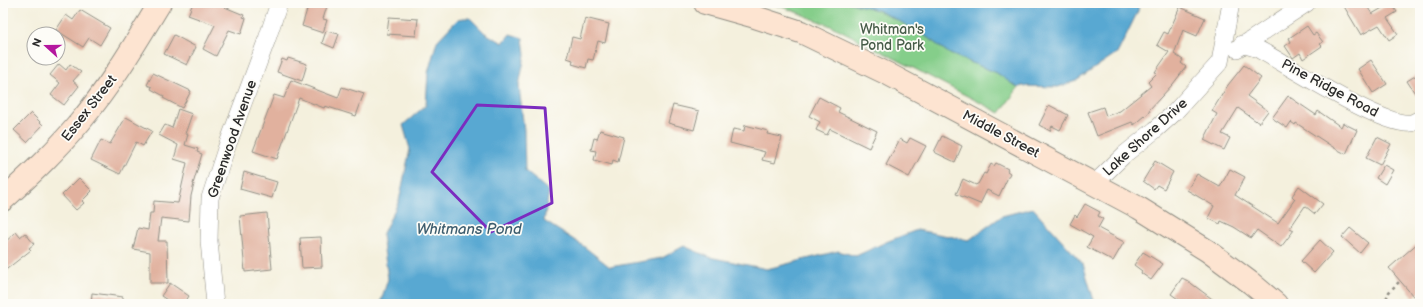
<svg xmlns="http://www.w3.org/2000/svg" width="1423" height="307" viewBox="0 0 1423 307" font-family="'Balsamiq Sans',sans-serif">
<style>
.green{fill:#85ce8a;stroke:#587c5a}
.water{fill:#59a8d2;stroke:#426a7e}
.building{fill:#e1b19e}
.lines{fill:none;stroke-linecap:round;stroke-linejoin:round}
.street-casing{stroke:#908e84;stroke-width:18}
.secondary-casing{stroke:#908e84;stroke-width:24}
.path{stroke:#908e84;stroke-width:2.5;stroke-dasharray:3 3;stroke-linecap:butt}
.street{stroke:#fff;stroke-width:17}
.secondary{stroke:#fde4d1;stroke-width:22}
.marked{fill:none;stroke:#7b2cbf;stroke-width:3;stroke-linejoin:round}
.labels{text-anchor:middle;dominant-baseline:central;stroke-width:3.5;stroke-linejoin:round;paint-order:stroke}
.park-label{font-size:14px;fill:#465c48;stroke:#fdfcf7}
.street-label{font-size:14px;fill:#2b2b2b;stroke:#fdfcf7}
.water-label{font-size:15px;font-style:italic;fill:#3d5d6e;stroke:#fdfcf7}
</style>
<rect width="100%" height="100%" fill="#fdfcf7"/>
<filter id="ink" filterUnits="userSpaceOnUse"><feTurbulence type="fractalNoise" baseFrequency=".025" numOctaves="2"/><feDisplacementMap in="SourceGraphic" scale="8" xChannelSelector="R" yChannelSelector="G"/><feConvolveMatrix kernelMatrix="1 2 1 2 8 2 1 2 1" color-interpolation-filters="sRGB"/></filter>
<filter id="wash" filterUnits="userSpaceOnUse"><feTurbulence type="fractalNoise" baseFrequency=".012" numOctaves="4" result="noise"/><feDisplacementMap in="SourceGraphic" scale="16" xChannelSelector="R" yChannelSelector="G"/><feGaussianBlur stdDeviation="0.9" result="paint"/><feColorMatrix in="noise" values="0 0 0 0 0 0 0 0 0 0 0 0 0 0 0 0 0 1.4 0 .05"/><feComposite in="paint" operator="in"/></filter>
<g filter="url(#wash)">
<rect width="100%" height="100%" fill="#f4f0dd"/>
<path class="green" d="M770 3H851L877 10 899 21 924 35 950 54 997 73 1018 88 1000 113 838 29 791 10Z"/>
<g class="water">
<path d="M851 3H1139L1138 11 1118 52 1076 81 1058 87 1022 86 1018 88 997 73 950 54 924 35 899 21 877 10Z"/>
<path d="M464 18H470L485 33 503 43 510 34 523 38 525 55 519 86 524 130 525 171 549 191 544 221 582 245 610 267 662 258 684 246 709 257 767 269 838 251 856 256 886 242 917 230 969 240 1002 216 1033 208 1083 264 1095 304H380L388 279 382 235 399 201 410 149 403 125 426 105 428 73 437 41 458 19Z"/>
</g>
<g id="blocks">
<g class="building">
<path d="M193 3H215L244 15 243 17 246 18 241 34 229 30 216 56 203 49 215 25 188 15Z"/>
<path d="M309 3H328L323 19 327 20 323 33 302 26Z"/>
<path d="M1342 3H1365L1372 14 1391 3 1397 12 1387 18 1398 34 1389 40 1379 25 1361 35Z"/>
<path d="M1180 7 1205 18 1197 36 1183 30 1174 54 1183 60 1181 63 1186 67 1173 84 1149 110 1150 112 1134 125 1132 122 1097 136 1088 112 1103 107 1106 116 1120 111 1151 86 1148 82 1157 73 1155 72 1169 52 1157 45 1164 32 1168 34Z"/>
<path d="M80 10 110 28 100 45 89 38 83 47 56 30 66 15 73 20Z"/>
<path d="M389 17 418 19 416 36 387 34Z"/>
<path d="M585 18 609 24 605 43 598 41 593 60 588 59 586 68 572 64 573 60 567 58 572 37 580 39Z"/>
<path d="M1307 26 1313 35 1316 33 1323 42 1320 44 1322 46 1303 59 1300 53 1293 58 1285 46 1291 42 1289 38Z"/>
<path d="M326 31 339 34 334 48 322 43Z"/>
<path d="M174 35 196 47 187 65 164 54Z"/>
<path d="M288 58 307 64 302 81 277 72 282 59 287 61Z"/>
<path d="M1371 60 1387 84 1373 93 1358 69Z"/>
<path d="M59 64 66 70 70 64 81 72 73 81 79 86 64 105 51 95 60 83 50 75Z"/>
<path d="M1244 65 1261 78 1247 96 1268 111 1259 123 1238 108 1222 134 1230 138 1224 150 1204 140 1217 114 1212 111 1228 85Z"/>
<path d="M153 73 191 91 182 108 163 98 164 96 151 89 152 87 147 85Z"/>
<path d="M1420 73V101L1407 81Z"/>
<path d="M291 80 338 98 342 87 364 94 356 116 325 106 324 108 299 98 277 159 253 151 274 95 284 98Z"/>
<path d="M1288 96 1316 115 1318 111 1341 127 1343 123 1357 130 1346 154 1336 149 1296 123 1295 125 1291 122 1287 128 1272 118Z"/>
<path d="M819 97 840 108 838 112 877 131 869 148 830 129 827 135 816 130 820 122 809 116Z"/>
<path d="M673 105 699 111 694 130 668 123Z"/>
<path d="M1049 105 1068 115 1060 130 1052 126 1050 131 1039 125Z"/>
<path d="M178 109 192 114 185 134H188L185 145 198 149 197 152 202 154 193 184H194L191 196 189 221 161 218 158 241H167L168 283H150V252L133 249 138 228 148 230 150 213H153L154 201 178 203 187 163 174 159 178 145 159 135 165 125 172 128Z"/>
<path d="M31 113 43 125 27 142 14 130Z"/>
<path d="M126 117 152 131 143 146 136 142 120 174 91 160 101 140 110 144Z"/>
<path d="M745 125 768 131 767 134 782 137 775 163 762 160 765 152 730 143 733 129 744 131Z"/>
<path d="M600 130 624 137 618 162 613 160 612 165 594 160 596 151 591 150 594 138 597 139Z"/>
<path d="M942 136 962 146 955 162 934 152Z"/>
<path d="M1377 137 1391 144 1380 165 1366 158Z"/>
<path d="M910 138 926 146 909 177 886 165 900 139 907 143Z"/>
<path d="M1155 161 1173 172 1164 189 1157 185 1154 189 1143 181Z"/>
<path d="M996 163 1008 169 1007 171 1010 173 999 196 987 190 980 204 956 194 963 179 976 185 977 184H978L984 173 986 174 991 164 994 166Z"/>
<path d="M1384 165 1393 170 1385 184 1376 178Z"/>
<path d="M1230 169 1245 177 1235 195 1278 223 1295 199 1292 196 1299 186 1323 204 1315 214 1305 206 1290 228 1294 230 1281 247 1257 230 1251 238 1234 227 1221 221 1220 224 1208 218 1214 206 1187 190 1197 174 1220 187Z"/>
<path d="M244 172 277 182 272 198 240 189Z"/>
<path d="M79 178 92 191 82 201 84 203 76 210 62 195Z"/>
<path d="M1085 204 1100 212 1098 216 1103 219 1098 228 1124 242 1113 261 1087 247 1093 237 1070 224 1075 215 1077 217Z"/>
<path d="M267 213 272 269 245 272 240 216Z"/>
<path d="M1350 228 1368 243 1360 253 1342 237Z"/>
<path d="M16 232 20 237 25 233 34 244 29 248 31 250 3 272V244Z"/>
<path d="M321 237 322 267 302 268 300 238Z"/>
<path d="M1320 240 1333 252 1314 273 1301 261Z"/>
<path d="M1420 241V291L1414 297 1389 268Z"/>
<path d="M1143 252 1163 264 1151 280 1141 273 1142 271 1134 265Z"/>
<path d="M1182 278 1188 281 1219 304H1185L1171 294Z"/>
<path d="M170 283 189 296 184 304H173L161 296Z"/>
<path d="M92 293 123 297V304H91Z"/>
</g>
</g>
</g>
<g filter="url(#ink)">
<use href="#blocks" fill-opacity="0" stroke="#908e84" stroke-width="1"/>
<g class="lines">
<g class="street-casing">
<g id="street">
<path d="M1242 44 1258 49C1286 64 1384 128 1412 123 1414 122 1418 120 1420 119"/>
<path d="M1237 49 1307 3"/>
<path d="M1094 184 1125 154 1155 130 1174 113 1220 62 1231 3"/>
<path d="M215 304 209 241 210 198 226 149 267 39 279 3"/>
</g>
</g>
<g class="secondary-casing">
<g id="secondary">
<path d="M705 3 755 17 801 32 888 74 1139 208 1208 251 1251 283 1276 304"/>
<path d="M3 200C30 175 57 150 80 122 111 85 135 44 160 3"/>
</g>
</g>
<path class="path" d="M1384 304 1389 292 1400 281"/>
<use href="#street" class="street"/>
<use href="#secondary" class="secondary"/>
</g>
</g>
<path class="marked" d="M477 105 545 108 552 203 491 232 432 172Z"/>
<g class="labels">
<g class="park-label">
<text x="892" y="29">Whitman's<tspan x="892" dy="16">Pond Park</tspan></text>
</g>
<g class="street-label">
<text transform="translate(1330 88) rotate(28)">Pine Ridge Road</text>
<text transform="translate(89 108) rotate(-52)">Essex Street</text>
<text transform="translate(1001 134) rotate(28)">Middle Street</text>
<text transform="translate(1145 137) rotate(-42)">Lake Shore Drive</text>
<text transform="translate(232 139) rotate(-71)">Greenwood Avenue</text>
</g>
<g class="water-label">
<text x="469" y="229">Whitmans Pond</text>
</g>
</g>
<rect width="1423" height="307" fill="none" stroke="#fdfcf7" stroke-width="16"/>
<g transform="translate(46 46) rotate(291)"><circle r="19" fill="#fdfcf7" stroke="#a9a8a5"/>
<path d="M0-3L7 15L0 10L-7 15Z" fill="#b5179e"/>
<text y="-6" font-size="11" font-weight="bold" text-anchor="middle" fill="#2b2b2b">N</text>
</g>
</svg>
